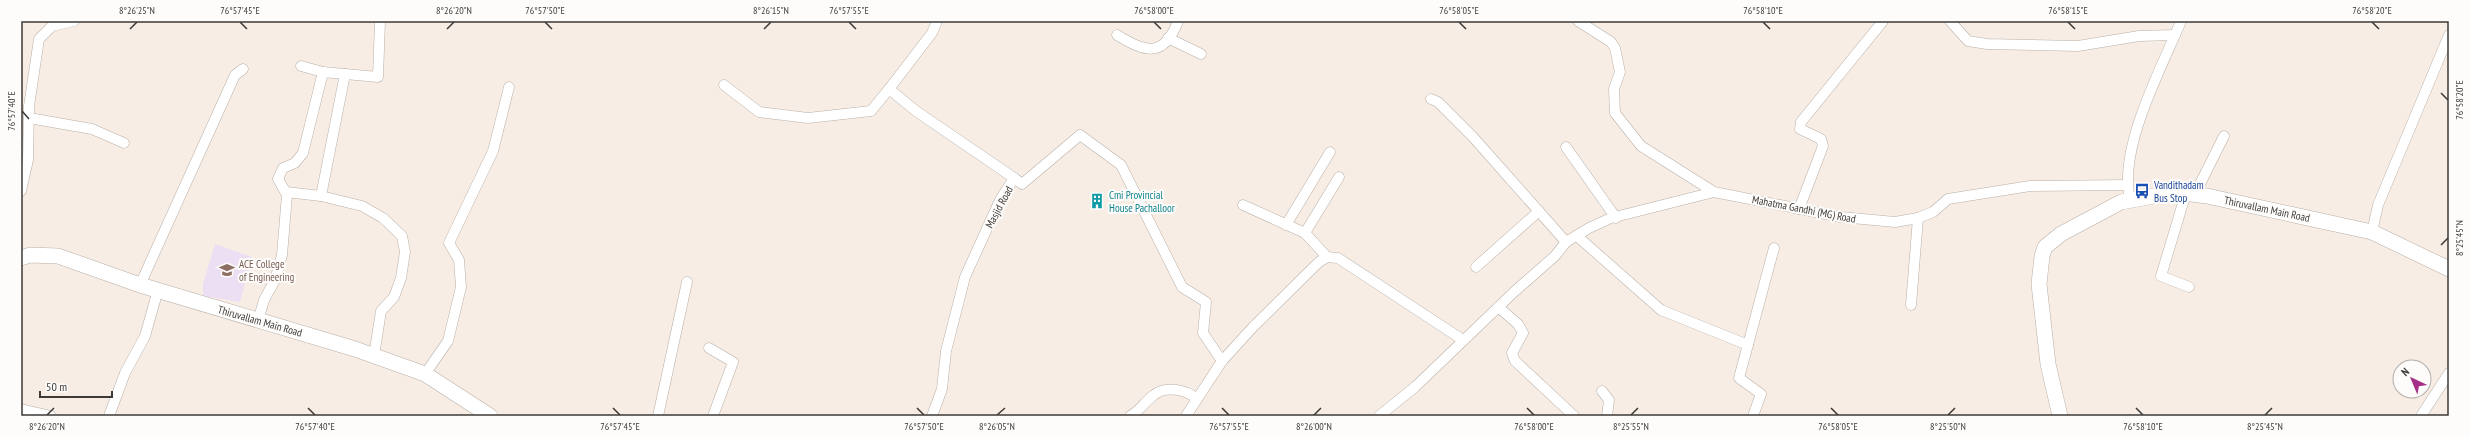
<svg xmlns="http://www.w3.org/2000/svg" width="2470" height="437" viewBox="0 0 2470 437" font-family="'PT Sans Narrow',sans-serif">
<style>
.education{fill:#eddff3}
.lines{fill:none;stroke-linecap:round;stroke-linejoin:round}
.minor-casing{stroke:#b9afa7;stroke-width:11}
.secondary-casing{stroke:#b9afa7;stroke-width:16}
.minor{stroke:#fff;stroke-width:10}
.secondary{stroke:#fff;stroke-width:15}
.ticks{fill:none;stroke:#3d3936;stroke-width:1.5}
.labels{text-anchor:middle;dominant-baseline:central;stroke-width:4;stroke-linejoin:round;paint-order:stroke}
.transit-label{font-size:11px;fill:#164399;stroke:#fefcfa;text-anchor:start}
.culture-label{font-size:11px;fill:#0d838f;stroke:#fefcfa;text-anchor:start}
.street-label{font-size:11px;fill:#3d3936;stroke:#fefcfa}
.education-label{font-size:11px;fill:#785e54;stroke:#fefcfa;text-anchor:start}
.neatline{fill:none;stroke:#3d3936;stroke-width:1.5}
.ticks-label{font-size:10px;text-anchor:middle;fill:#3d3936}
</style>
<rect width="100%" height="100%" fill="#f7ede4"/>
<path class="education" d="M215 244 252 257 240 302 203 296V284Z"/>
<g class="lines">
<g class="minor-casing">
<g id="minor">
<path d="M1578 21 1611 42 1615 48 1620 72 1614 89 1615 113 1641 146 1714 192 1841 217 1895 222 1918 218 1933 212 1948 199 2030 186 2127 185"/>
<path d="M1950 21 1968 41 1987 44 2078 46 2139 36 2175 35"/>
<path d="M1117 35C1144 52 1164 59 1178 21"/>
<path d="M1168 38 1201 54"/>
<path d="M301 66 323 72 378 77 380 21"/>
<path d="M724 85 759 112 808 118 871 111 889 89"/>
<path d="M1431 99 1438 102 1473 137 1566 242"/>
<path d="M29 118 92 129 124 143"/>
<path d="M1566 147 1616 218"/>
<path d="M1014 178 1022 184 1080 135 1121 165 1182 287 1206 302 1203 333 1222 361"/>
<path d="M21 191 28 160 29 106 39 39 52 26 74 21"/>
<path d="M286 192 321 196 362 206 383 218 402 236 405 252 401 278 394 297 381 311 374 356"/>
<path d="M2186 193 2161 276 2189 287"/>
<path d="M2195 194 2224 136"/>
<path d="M321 196 345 74"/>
<path d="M2130 199C2118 148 2161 69 2181 21"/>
<path d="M1243 205 1305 233 1327 257"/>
<path d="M1799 209 1823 146 1821 139 1800 129 1801 122 1883 21"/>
<path d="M1286 225 1330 152"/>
<path d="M2372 232 2378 205 2449 35"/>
<path d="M1305 233 1339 177"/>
<path d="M1577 236 1661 310 1748 345"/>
<path d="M1476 267 1539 211"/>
<path d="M140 285 235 75 243 69"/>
<path d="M1911 305 1918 218"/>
<path d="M1498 307 1518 324 1523 333 1512 353 1515 361 1574 416"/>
<path d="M258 321 264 300 275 280 282 255 287 195 278 179 283 168 295 163 303 153 323 72"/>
<path d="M709 348 733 362 713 416"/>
<path d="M425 374 448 341 461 287 459 260 449 243 493 151 509 87"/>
<path d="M1602 391 1609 400 1607 416"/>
<path d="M21 409 51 416"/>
<path d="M109 416 125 373 145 336 158 290"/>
<path d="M658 416 687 282"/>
<path d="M932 416 942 389 946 351 965 277 1000 200 1014 178 916 111 889 89 932 33 937 21"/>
<path d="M1130 416C1140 411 1145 401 1154 395 1166 385 1187 390 1197 399"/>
<path d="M1186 416 1222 361 1253 327 1319 262 1327 257 1338 258 1463 340"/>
<path d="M1379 416 1415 387 1515 291 1555 256 1566 242 1589 228 1611 218 1714 192"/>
<path d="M1753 416 1761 394 1739 378 1774 248"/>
<path d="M2421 416 2449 373"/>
</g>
</g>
<g class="secondary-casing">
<g id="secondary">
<path d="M21 258 30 255 58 256 140 285 355 349 425 374 490 416"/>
<path d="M2060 416 2048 364 2039 284 2042 256 2045 247 2061 234 2121 202 2176 192 2207 196 2372 232 2449 269"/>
</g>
</g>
<use href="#minor" class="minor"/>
<use href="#secondary" class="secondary"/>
</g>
<path class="ticks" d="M240 22 247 29M545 22 552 29M849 22 856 29M1154 22 1161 29M1459 22 1466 29M1763 22 1770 29M2068 22 2075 29M2372 22 2379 29M130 29 137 22M447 29 454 22M764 29 771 22M2441 93 2448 100M22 111 29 119M2441 245 2448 238M308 408 315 415M613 408 620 415M917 408 924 415M1222 408 1229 415M1527 408 1534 415M1831 408 1838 415M2136 408 2143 415M47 415 54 408M997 415 1005 408M1314 415 1321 408M1631 415 1638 408M1948 415 1955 408M2265 415 2272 408"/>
<defs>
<g id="bus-bare" transform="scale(1.2)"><path d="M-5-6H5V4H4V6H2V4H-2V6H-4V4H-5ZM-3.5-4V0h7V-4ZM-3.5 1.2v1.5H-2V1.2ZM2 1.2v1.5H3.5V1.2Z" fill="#1a4fb4" stroke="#fefcfa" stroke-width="2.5" paint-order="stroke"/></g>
<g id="building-bare" transform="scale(1.2)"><path d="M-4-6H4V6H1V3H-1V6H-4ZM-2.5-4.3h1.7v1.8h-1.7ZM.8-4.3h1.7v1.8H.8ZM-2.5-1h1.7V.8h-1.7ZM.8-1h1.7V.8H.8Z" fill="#0f9aa8" stroke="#fefcfa" stroke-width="2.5" paint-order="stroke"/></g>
<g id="university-bare" transform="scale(1.2)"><path d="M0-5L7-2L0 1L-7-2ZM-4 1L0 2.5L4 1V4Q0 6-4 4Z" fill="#8d6e63" stroke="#fefcfa" stroke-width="2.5" paint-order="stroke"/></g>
</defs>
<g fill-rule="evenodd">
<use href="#bus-bare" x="2142" y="191"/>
<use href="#building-bare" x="1097" y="201"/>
<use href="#university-bare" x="227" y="270"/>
</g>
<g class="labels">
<g class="transit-label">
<text x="2154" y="185">Vandithadam<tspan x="2154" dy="13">Bus Stop</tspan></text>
</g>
<g class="culture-label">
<text x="1109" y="195">Cmi Provincial<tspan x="1109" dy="13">House Pachalloor</tspan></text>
</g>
<g class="street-label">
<text transform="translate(999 207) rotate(-62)">Masjid Road</text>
<text transform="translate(1804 209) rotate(11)">Mahatma Gandhi (MG) Road</text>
<text transform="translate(2267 209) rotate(12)">Thiruvallam Main Road</text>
<text transform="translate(260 321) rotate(16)">Thiruvallam Main Road</text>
</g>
<g class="education-label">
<text x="239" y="264">ACE College<tspan x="239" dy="13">of Engineering</tspan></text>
</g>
</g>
<rect width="2470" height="437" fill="none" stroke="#fefcfa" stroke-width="44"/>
<g transform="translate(2412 379) rotate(316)"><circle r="19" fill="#fefcfa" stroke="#b1aeac"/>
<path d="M0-3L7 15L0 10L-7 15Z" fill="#a52f87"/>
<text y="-6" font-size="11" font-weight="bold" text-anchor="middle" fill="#3d3936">N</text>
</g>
<path d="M40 391v6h72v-6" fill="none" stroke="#3d3936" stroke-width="2"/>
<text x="46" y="391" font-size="12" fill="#3d3936" stroke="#fefcfa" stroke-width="3" paint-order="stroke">50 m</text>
<rect x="22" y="22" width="2426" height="393" class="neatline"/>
<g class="ticks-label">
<text x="137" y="14">8°26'25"N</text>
<text x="240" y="14">76°57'45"E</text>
<text x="454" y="14">8°26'20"N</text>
<text x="545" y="14">76°57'50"E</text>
<text x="771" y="14">8°26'15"N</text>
<text x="849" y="14">76°57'55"E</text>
<text x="1154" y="14">76°58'00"E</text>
<text x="1459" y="14">76°58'05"E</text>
<text x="1763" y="14">76°58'10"E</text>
<text x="2068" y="14">76°58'15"E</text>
<text x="2372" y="14">76°58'20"E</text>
<text transform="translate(2459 100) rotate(-90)" y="4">76°58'20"E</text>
<text transform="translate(11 111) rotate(-90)" y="4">76°57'40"E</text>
<text transform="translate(2459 238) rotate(-90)" y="4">8°25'45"N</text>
<text x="47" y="430">8°26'20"N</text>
<text x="315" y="430">76°57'40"E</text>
<text x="620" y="430">76°57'45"E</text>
<text x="924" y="430">76°57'50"E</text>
<text x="997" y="430">8°26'05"N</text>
<text x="1229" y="430">76°57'55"E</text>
<text x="1314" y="430">8°26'00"N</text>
<text x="1534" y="430">76°58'00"E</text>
<text x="1631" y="430">8°25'55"N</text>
<text x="1838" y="430">76°58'05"E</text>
<text x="1948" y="430">8°25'50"N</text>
<text x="2143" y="430">76°58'10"E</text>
<text x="2265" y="430">8°25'45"N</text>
</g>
</svg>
